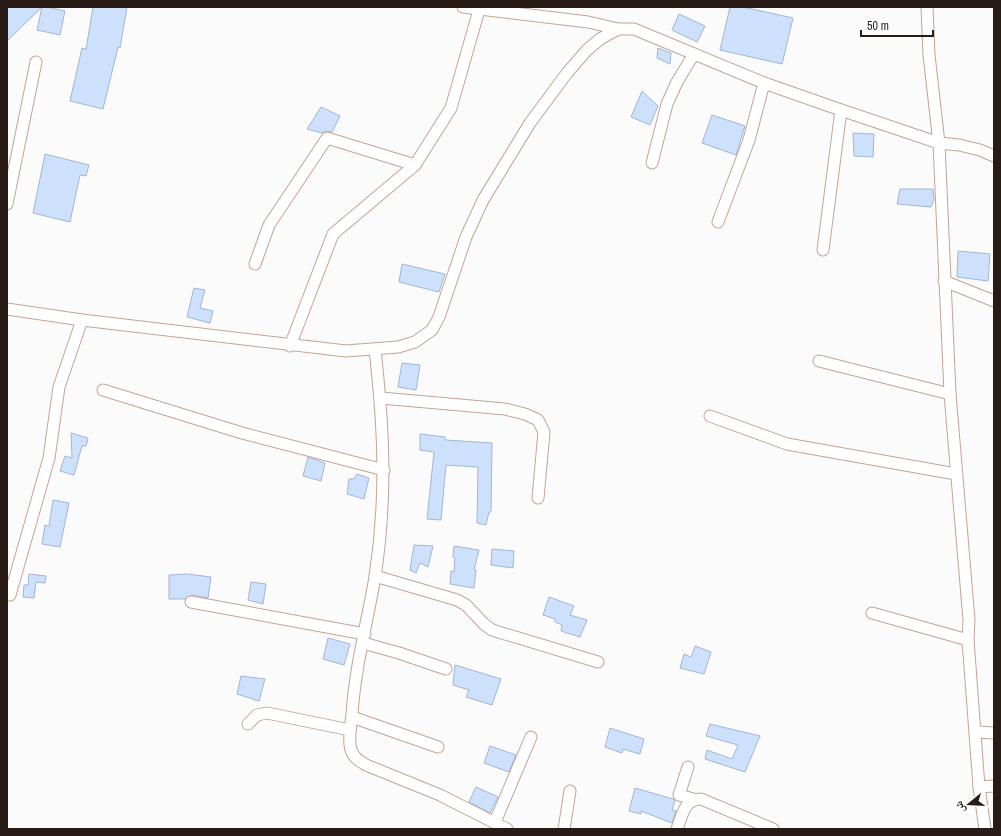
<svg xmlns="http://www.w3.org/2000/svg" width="1001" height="836" viewBox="0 0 1001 836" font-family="'Archivo Narrow','Noto Naskh Arabic',sans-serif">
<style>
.building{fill:#cde1fd;stroke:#a2b5d1}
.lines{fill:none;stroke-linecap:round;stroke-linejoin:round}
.minor-casing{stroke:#c4a394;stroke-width:13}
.minor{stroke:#fff;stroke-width:11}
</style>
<rect width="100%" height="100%" fill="#fbfbfb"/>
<g class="building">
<path d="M7 7H47L65 11 60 35 37 30 42 7 7 41Z"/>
<path d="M93 7H127L120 48 118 47 103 109 70 101 82 48 86 49Z"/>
<path d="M730 7H743L793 18 782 64 720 50Z"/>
<path d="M679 14 705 26 697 42 672 30Z"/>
<path d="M658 48 671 53 670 64 657 58Z"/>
<path d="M642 91 658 106 650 125 631 117Z"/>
<path d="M321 107 340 116 332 132 325 131 322 133 307 129Z"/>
<path d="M712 115 745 126 736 155 702 143Z"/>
<path d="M853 133 874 134 873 157 854 156Z"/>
<path d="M45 154 89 165 86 176 80 175 70 222 33 213Z"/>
<path d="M900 189H933L934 199 931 207 897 204Z"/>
<path d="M958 251 990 254 988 281 957 277Z"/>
<path d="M402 264 445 274 439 292 399 282Z"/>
<path d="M194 288 205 290 200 308 213 311 210 323 187 317Z"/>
<path d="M402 363 420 365 416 390 398 387Z"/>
<path d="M71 433 88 438 86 446H82L74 475 60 471 65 456 72 458Z"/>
<path d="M420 434 445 437 446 440 492 443 491 512H489L486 525 477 523 478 467 446 465 441 520 427 519 434 452 420 450Z"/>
<path d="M308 457 325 463 321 481 303 476Z"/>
<path d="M357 474 369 478 364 499 347 494 349 479H354Z"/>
<path d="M53 500 69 503 60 547 42 544 45 525 49 526Z"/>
<path d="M414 545 433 546 428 567 420 563 416 573 410 570Z"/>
<path d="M454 546 479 550 474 570H476L474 588 450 584 451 571 454 572 455 558 453 557Z"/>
<path d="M492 549 514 551 513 568 491 565Z"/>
<path d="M29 574 46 576 45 583 36 582 34 598 23 597 24 585H28Z"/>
<path d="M187 574 211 577 208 598 192 595 185 599H169V575Z"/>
<path d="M251 582 266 584 263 604 248 600Z"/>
<path d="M549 597 574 606 570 615 587 620 580 637 561 631 562 625 555 622V619L543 615Z"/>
<path d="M328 638 350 644 344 665 323 659Z"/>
<path d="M695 646 711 652 704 674 680 668 684 654 691 657Z"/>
<path d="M455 665 501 679 492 705 466 697 469 690 453 685Z"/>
<path d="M241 676 265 679 259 701 237 694Z"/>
<path d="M710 724 760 736 745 772 705 759 707 750 732 759 738 745 706 736Z"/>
<path d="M610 728 644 739 640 754 623 749 622 753 605 747Z"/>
<path d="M490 746 516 755 509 772 484 763Z"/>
<path d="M476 787 498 797 490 813 469 802Z"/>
<path d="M635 788 673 799 675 800 672 810 676 811 672 823 641 811V814L629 811Z"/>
</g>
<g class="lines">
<g class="minor-casing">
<g id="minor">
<path d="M463 7 588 22 618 29"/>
<path d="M927 7 929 55 939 143 950 394 969 620 968 640 979 787 985 829"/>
<path d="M652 163 667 104 677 82 694 54"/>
<path d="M7 204 36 62"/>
<path d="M718 222 749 140 764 83"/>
<path d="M823 250 841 110"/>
<path d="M255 264 269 225 327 138 415 165"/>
<path d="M944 281 994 301"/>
<path d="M7 309 82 320 346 351 398 347 415 342 432 330 439 317 466 237 483 200 530 123 567 73 587 50 600 39 618 29H634L764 83 841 110 939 143 959 145 980 150 994 156"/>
<path d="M290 346 333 234 415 165 451 108 479 10"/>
<path d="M375 350C384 429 387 498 375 577 367 623 355 668 352 714 351 724 349 735 350 745 351 755 357 760 366 765L440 795 507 829"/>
<path d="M819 361 950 394"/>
<path d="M103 390 242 433 384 470"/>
<path d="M381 398 505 409 525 414 538 420 544 432 538 498"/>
<path d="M710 416 787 444 956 474"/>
<path d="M375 576 457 600 466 605 484 624 492 630 598 662"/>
<path d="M10 595 49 458 59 387 82 320"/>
<path d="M191 602 365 634"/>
<path d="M872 613 968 640"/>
<path d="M363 643 399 653 446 669"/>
<path d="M352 717 438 747"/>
<path d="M248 724 257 715 267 713 350 730"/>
<path d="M976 732 994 733"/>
<path d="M688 767 679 795 693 799"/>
<path d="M979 787 994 786"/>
<path d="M495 822 531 737"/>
<path d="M564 829 570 791"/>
<path d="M677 829C682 816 684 799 701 799L773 829"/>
</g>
</g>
<use href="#minor" class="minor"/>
</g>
<rect width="1001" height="836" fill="none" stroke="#281b16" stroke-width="16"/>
<g transform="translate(969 804) rotate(252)" stroke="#ffffff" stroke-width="3" paint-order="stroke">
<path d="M0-3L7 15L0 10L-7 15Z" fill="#281b16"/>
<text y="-6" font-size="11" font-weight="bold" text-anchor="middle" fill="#281b16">ش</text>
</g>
<path d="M861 30v6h72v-6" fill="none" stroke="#281b16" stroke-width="2"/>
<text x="867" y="30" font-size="12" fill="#281b16" stroke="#ffffff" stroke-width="3" paint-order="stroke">50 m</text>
</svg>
